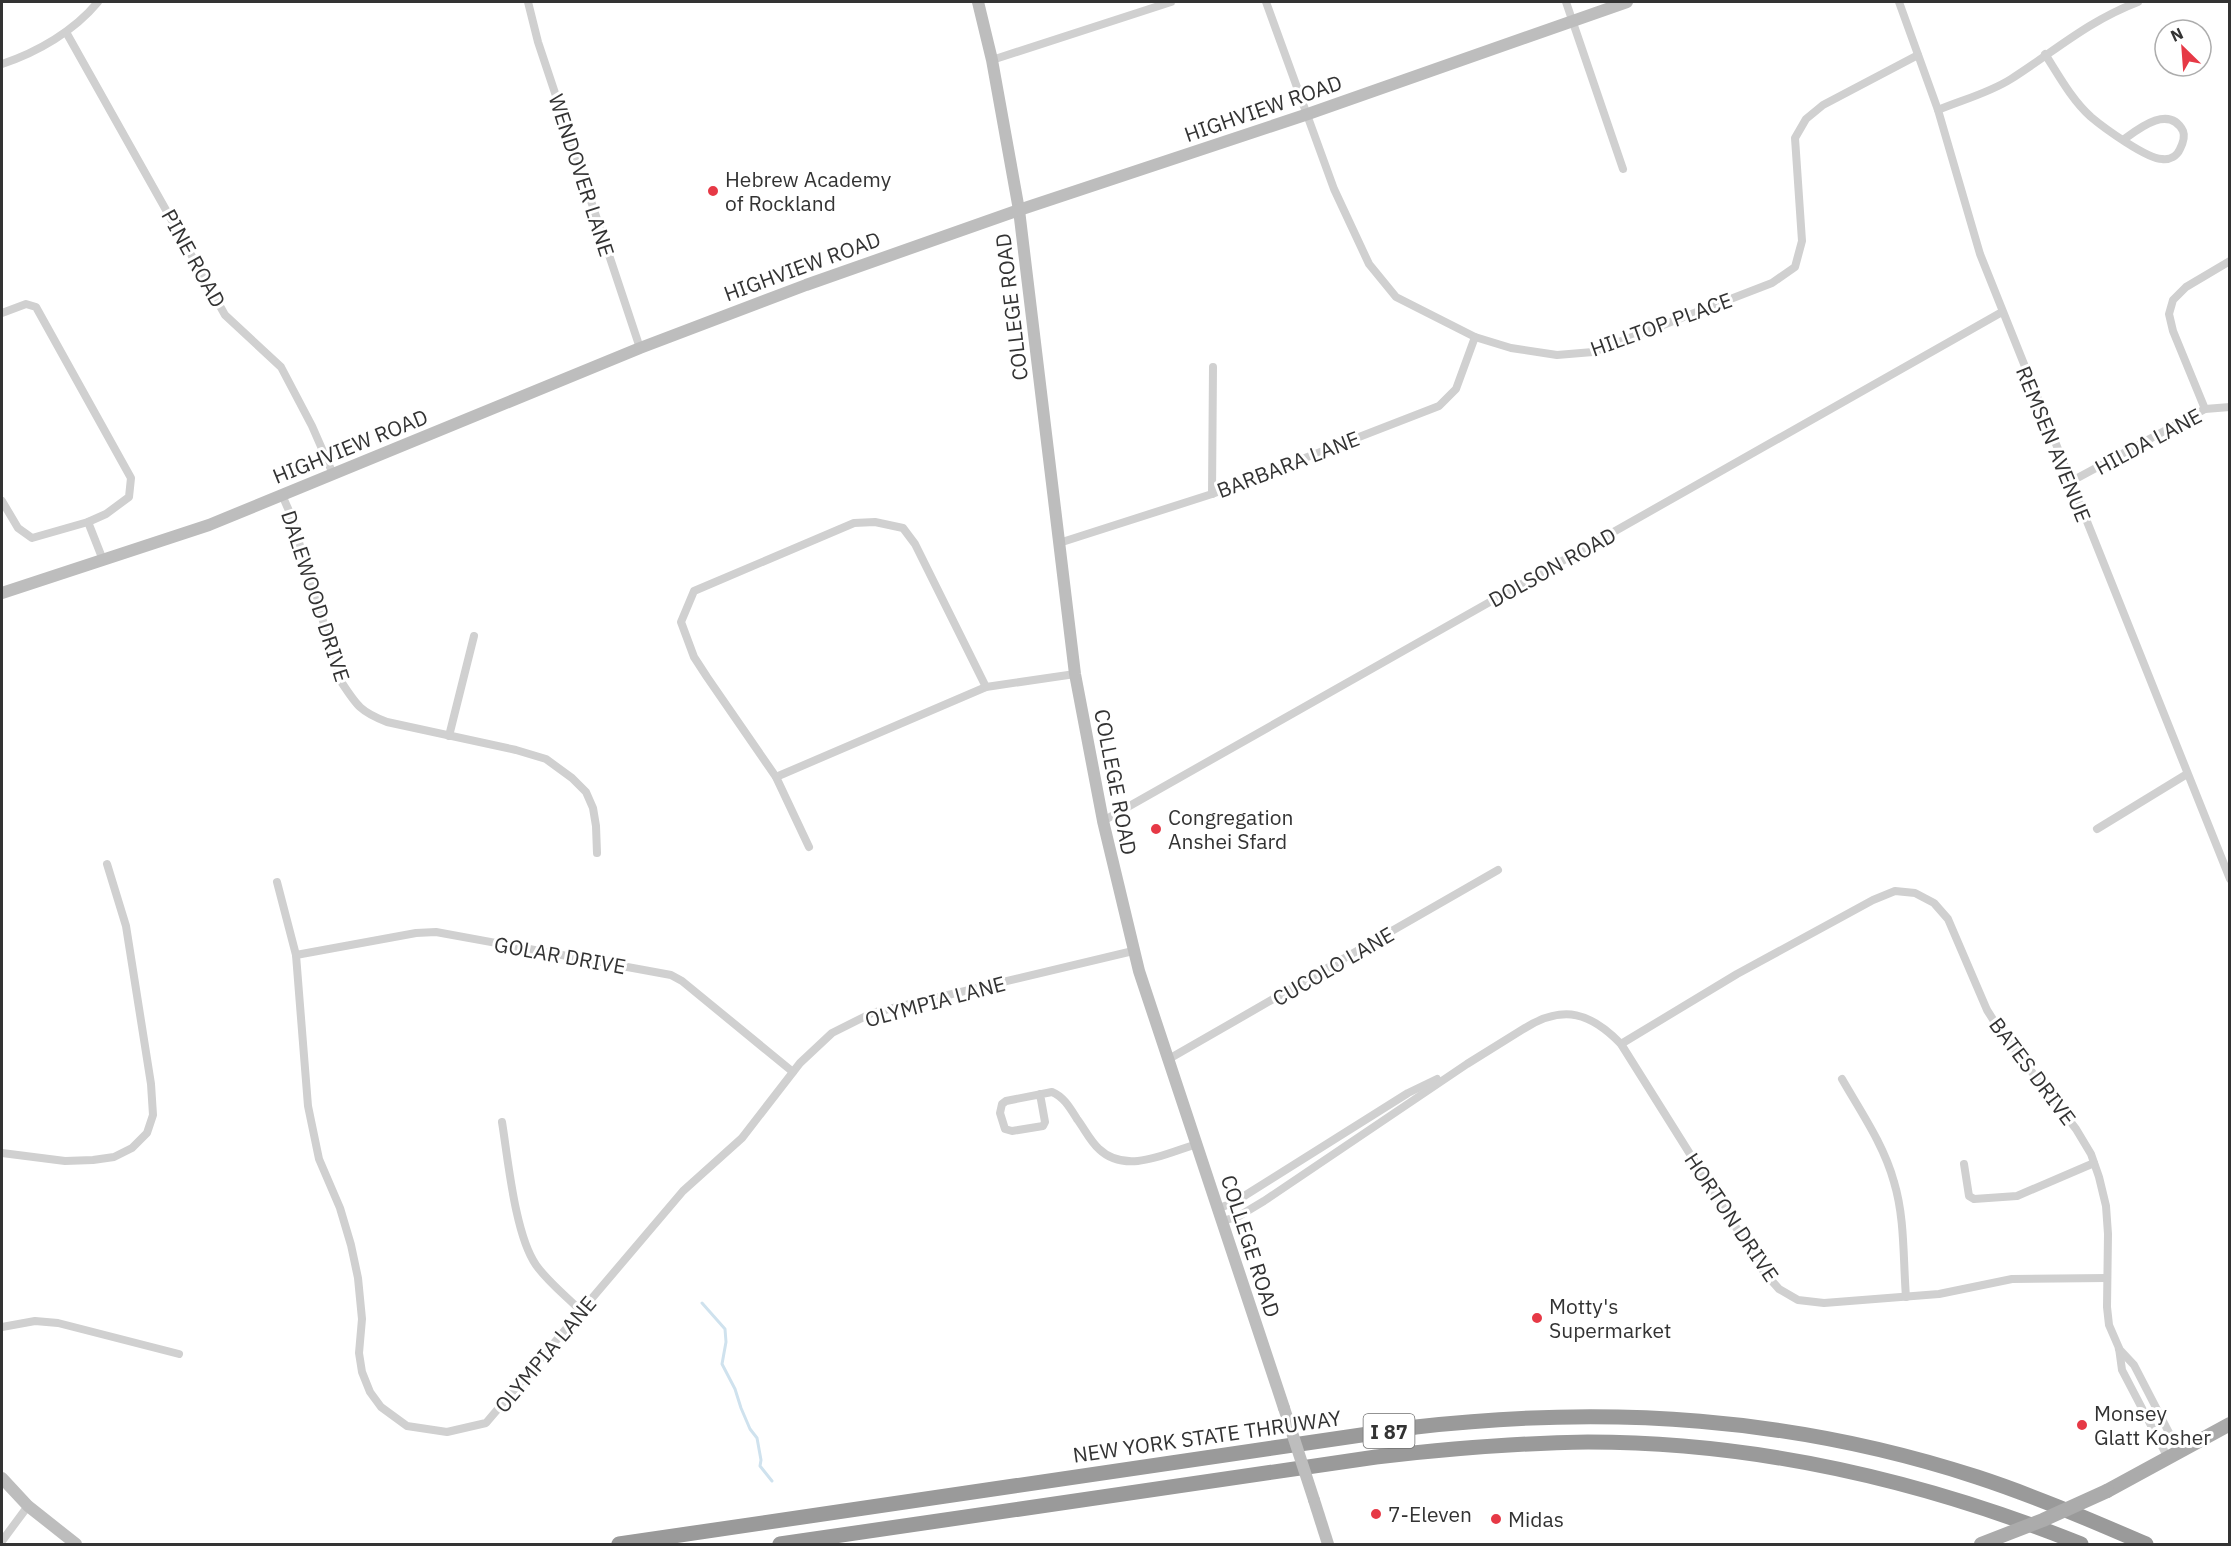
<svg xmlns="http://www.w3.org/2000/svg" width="2231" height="1546" viewBox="0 0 2231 1546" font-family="'IBM Plex Sans',sans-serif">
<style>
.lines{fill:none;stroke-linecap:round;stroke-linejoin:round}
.stream{stroke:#cfe2ee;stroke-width:3}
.street{stroke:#d0d0d0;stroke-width:8}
.secondary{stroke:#bdbdbd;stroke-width:12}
.primary{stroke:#ababab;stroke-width:14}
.highway{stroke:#9a9a9a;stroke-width:15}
.secondary-bridge{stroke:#bdbdbd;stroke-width:12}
.primary-bridge{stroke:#ababab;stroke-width:14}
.poi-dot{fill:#e63946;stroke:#fff;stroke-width:2}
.labels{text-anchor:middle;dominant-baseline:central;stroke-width:6;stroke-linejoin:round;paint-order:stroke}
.shield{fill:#fff;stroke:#707070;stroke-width:1.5}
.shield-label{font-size:20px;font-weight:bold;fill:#333}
.street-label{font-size:21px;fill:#333;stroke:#fff}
.poi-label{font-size:21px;fill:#333;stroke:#fff;text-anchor:start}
</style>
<rect width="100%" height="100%" fill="#fff"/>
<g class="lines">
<path class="stream" d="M702 1303 725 1329 726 1342 722 1364 735 1389 741 1408 750 1429 757 1438 761 1460 760 1466 772 1481"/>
<g class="street">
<path d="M528 2 538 42 640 348"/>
<path d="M1266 2 1334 189 1369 264 1396 297 1475 337 1511 348 1557 355 1593 352 1772 283 1795 267 1802 241 1795 138 1806 119 1823 105 1918 55"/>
<path d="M1566 2 1623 169"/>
<path d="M1899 2 1938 110 1980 254 2230 879"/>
<path d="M66 32 225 315 281 367 312 426 333 474"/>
<path d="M2045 54C2059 76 2072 100 2091 117 2104 128 2147 159 2162 159 2170 160 2177 156 2180 149 2183 143 2185 136 2183 131 2169 104 2138 129 2123 140"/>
<path d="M992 60 1171 2"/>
<path d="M2 64C38 52 74 31 98 2"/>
<path d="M1938 110C1962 100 1989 93 2011 79 2055 51 2088 21 2138 2"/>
<path d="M2 313 26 304 36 307 131 478 129 497 106 514 88 522 32 538 18 528 2 501"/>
<path d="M2205 409 2173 331 2169 314 2173 300 2186 287 2230 261"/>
<path d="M2070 482 2205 409 2230 407"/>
<path d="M1212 494 1213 367"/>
<path d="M282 495 290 513 342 683C357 706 361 712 387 722L516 750 546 759 572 778 586 792 593 808 596 826 597 853"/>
<path d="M88 522 103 560"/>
<path d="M1059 543 1212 494 1439 406 1456 389 1475 337"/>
<path d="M449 736 474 636"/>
<path d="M776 777 986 687 1075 674"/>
<path d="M1103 821 2002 312"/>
<path d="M2097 829 2187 774"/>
<path d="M809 847 776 777 707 677 694 657 681 622 694 591 854 523 875 522 903 528 915 544 986 687"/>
<path d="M277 882 296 955 308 1106 319 1159 340 1208 351 1245 358 1278 362 1319 359 1353 362 1372 370 1392 381 1407 407 1426 447 1432 486 1423 683 1191 742 1138 800 1063 832 1033 872 1013 1133 951"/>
<path d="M296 955 416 933 436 932 671 975 682 981 793 1072"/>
<path d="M1621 1044 1737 974 1873 900 1895 891 1915 893 1934 903 1948 919 1987 1010 2001 1032 2076 1129 2091 1154 2099 1177 2106 1206 2108 1234 2107 1307 2109 1325 2119 1348 2122 1370 2168 1458"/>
<path d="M1167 1060 1498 870"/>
<path d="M1842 1079C1861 1112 1884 1145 1894 1182 1905 1218 1903 1259 1906 1297"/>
<path d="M1040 1094 1045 1122 1043 1126 1012 1131 1005 1129 1000 1113 1002 1104 1006 1101 1052 1092C1064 1097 1070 1108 1077 1119 1084 1128 1090 1141 1099 1149 1126 1175 1167 1153 1197 1144"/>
<path d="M502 1122C508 1159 515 1235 536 1265 548 1282 566 1296 581 1311"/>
<path d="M2 1153 65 1161 93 1160 114 1157 132 1148 147 1133 153 1115 151 1084 126 926 107 864"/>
<path d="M1964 1164 1969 1196 1974 1199 2017 1196 2094 1163"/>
<path d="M1219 1208 1233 1203 1408 1093 1437 1079"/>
<path d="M1223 1221 1239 1216 1264 1201 1467 1064 1525 1028C1564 1004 1591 1013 1621 1044L1764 1272 1779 1289 1798 1300 1824 1303 1939 1294 2012 1279 2107 1278"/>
<path d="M2 1327 35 1321 58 1323 179 1354"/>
<path d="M2119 1349 2134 1365 2179 1452"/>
<path d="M2 1541 28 1506"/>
</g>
<g class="secondary">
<path d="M978 2 992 60 1019 210 1075 674 1103 821 1139 971 1284 1408"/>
<path d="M2 593 209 525 640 348 806 285 1019 210 1308 114 1627 2"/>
<path d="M2 1478 28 1506 76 1544"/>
<path d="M1314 1500 1328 1544"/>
</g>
<path class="primary" d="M2107 1491 2230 1424"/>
<g class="highway">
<path d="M619 1544 1416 1427C1609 1405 1793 1417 1977 1477 2035 1496 2090 1520 2146 1544"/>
<path d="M780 1544 1376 1457C1446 1449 1517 1443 1588 1442 1758 1442 1924 1481 2081 1544"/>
</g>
<path class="secondary-bridge" d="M1284 1408 1314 1500"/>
<path class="primary-bridge" d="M1981 1544 2043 1520 2107 1491"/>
</g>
<g class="poi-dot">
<circle cx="713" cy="191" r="6"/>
<circle cx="1156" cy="829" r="6"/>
<circle cx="1537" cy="1318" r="6"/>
<circle cx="2082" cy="1425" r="6"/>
<circle cx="1376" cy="1514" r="6"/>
<circle cx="1496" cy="1519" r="6"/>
</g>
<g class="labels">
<rect class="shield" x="1363.5" y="1414" width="51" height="34" rx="4.5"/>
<g class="shield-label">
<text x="1389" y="1431">I 87</text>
</g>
<g class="street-label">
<text transform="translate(1263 108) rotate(-19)">HIGHVIEW ROAD</text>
<text transform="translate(582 175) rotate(72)">WENDOVER LANE</text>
<text transform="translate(194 258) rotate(61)">PINE ROAD</text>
<text transform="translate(802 266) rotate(-20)">HIGHVIEW ROAD</text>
<text transform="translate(1011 307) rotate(-97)">COLLEGE ROAD</text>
<text transform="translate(1661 324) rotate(-20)">HILLTOP PLACE</text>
<text transform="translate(2148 441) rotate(-28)">HILDA LANE</text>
<text transform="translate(2054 444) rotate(68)">REMSEN AVENUE</text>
<text transform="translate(350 446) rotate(-22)">HIGHVIEW ROAD</text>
<text transform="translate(1288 464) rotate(-21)">BARBARA LANE</text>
<text transform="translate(1552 567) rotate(-29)">DOLSON ROAD</text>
<text transform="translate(316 596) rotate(72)">DALEWOOD DRIVE</text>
<text transform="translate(1116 782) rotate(79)">COLLEGE ROAD</text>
<text transform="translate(560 955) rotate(10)">GOLAR DRIVE</text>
<text transform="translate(1333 966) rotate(-30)">CUCOLO LANE</text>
<text transform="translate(935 1001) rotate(-15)">OLYMPIA LANE</text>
<text transform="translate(2033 1071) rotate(53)">BATES DRIVE</text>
<text transform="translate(1732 1217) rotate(56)">HORTON DRIVE</text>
<text transform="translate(1251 1246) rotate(72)">COLLEGE ROAD</text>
<text transform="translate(545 1354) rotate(-50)">OLYMPIA LANE</text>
<text transform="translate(1207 1436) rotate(-8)">NEW YORK STATE THRUWAY</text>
</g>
<g class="poi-label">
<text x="725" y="179">Hebrew Academy<tspan x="725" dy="24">of Rockland</tspan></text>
<text x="1168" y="817">Congregation<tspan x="1168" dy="24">Anshei Sfard</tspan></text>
<text x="1549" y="1306">Motty's<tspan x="1549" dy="24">Supermarket</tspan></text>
<text x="2094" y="1413">Monsey<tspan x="2094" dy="24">Glatt Kosher</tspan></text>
<text x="1388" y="1514">7-Eleven</text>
<text x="1508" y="1519">Midas</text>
</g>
</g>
<rect width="2231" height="1546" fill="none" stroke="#333333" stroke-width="6"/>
<g transform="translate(2183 48) rotate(335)"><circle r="28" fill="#ffffff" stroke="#adadad" stroke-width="1.5"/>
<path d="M0-4.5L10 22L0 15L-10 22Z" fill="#e63946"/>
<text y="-9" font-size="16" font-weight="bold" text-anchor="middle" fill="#333333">N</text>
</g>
</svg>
